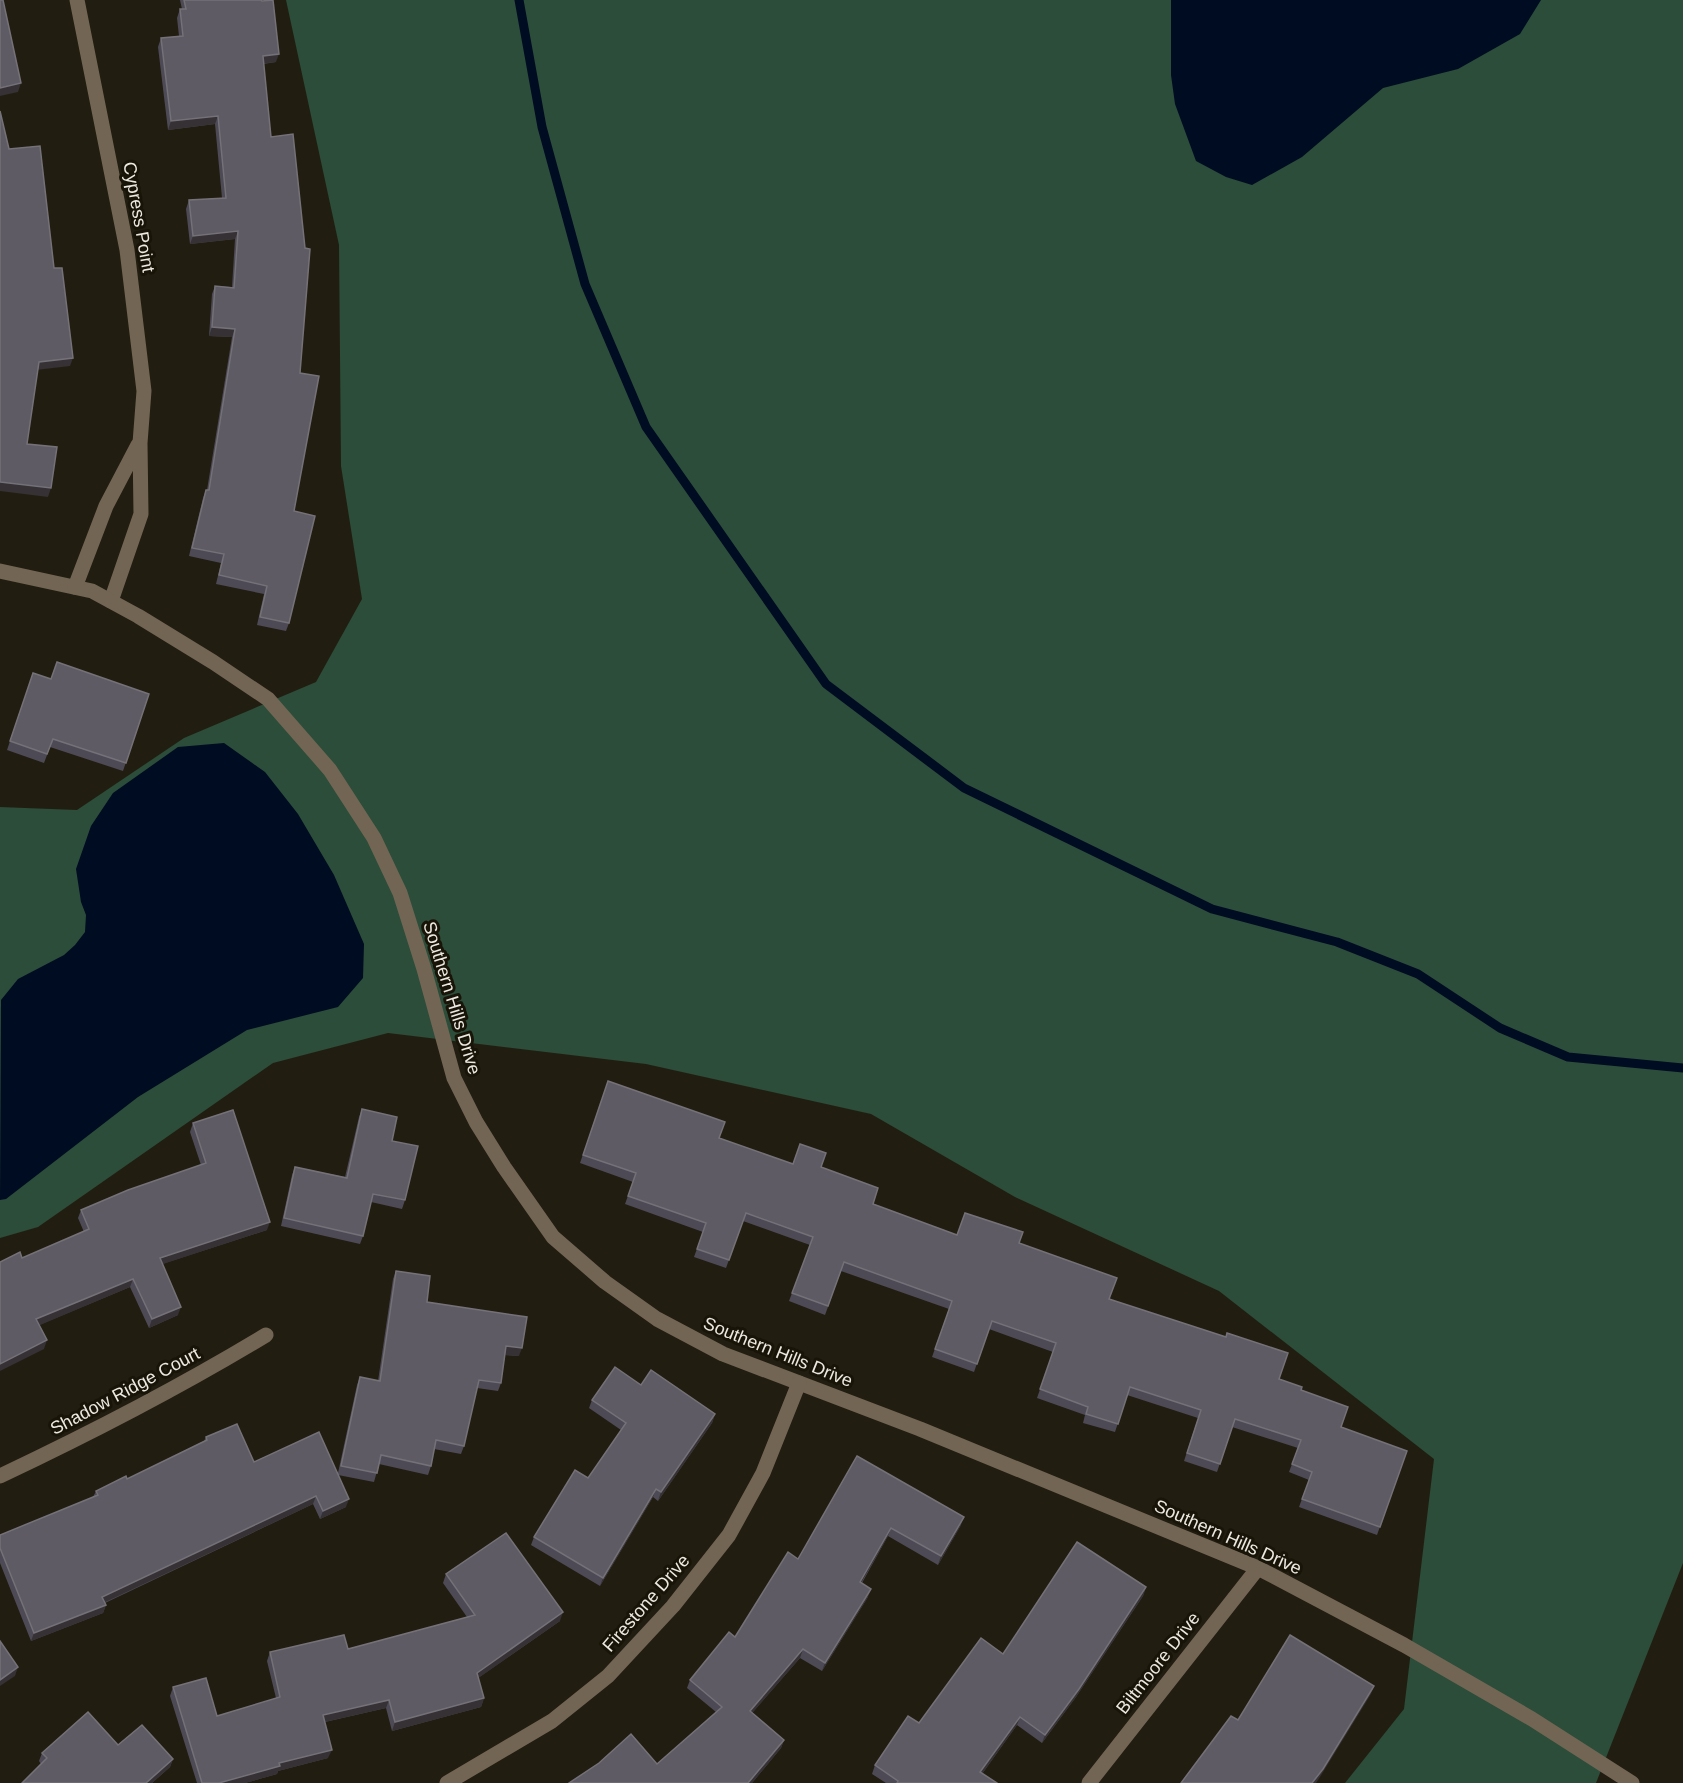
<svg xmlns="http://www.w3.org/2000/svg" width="1683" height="1783" viewBox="0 0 1683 1783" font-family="Arial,sans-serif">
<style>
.green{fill:#2b4d39}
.water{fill:#000c22}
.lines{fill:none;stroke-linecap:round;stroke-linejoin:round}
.stream{stroke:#000c22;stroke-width:9}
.street{stroke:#726554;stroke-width:15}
.wall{fill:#4d4a56}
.shaded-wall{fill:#353134}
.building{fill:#5e5b64;stroke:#757178;stroke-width:1.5}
.labels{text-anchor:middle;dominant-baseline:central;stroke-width:6;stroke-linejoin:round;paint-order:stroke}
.street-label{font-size:18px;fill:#ede9e1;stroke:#191408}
</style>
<rect width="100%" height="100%" fill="#221d11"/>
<path class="green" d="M286 0H1683V1563L1596 1783H1345L1404 1709 1434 1459 1219 1291 1015 1197 871 1114 646 1064 388 1033 273 1063 38 1227 0 1238V807L77 810 184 738 316 682 362 599 341 466 339 245Z"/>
<g class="water">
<path d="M1171 0H1541L1520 34 1458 69 1383 88 1302 157 1252 185 1226 177 1196 161 1175 104 1171 75Z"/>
<path d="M224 743 265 772 298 814 334 875 364 944 363 978 338 1007 247 1030 138 1097 6 1199 0 1200 1 1000 18 979 64 955 75 945 85 932 86 915 81 902 76 869 91 826 113 793 178 747Z"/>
</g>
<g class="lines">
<path class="stream" d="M519 0 542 127 585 284 646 427 826 684 964 788 1212 909 1337 942 1418 974 1500 1028 1568 1057 1683 1068"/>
<g class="street">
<path d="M77 0 127 250 144 391 140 443 141 514 111 601"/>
<path d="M0 571 92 591 138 616 213 662 268 699 330 770 374 838 400 893 424 969 454 1078 476 1122 504 1167 553 1237 605 1282 657 1319 723 1354 920 1429 1258 1568 1404 1645 1532 1719 1632 1783"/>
<path d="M75 587 106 506 138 445"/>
<path d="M0 1476C91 1433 180 1387 266 1335"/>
<path d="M447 1783 552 1721 608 1676 673 1606 729 1535 763 1473 799 1383"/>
<path d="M1089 1783 1258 1568"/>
</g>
</g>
<g class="wall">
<path d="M180 0H261L276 62 263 64 271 137 300 373 289 623 286 631 257 625 264 594 216 584 221 563 189 556 203 498 206 490H207L232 337 209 336 212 294 215 286 232 287 235 239 190 244 186 209 189 200 222 198 215 124 168 130 158 47 161 38 179 36 177 18 180 9H182Z"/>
<path d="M33 673 51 679 149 694 123 771 50 747 44 763 7 750Z"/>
<path d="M608 1081 719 1138 793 1164 821 1167 873 1204 957 1235 1019 1243 1109 1299 1279 1379 1301 1390 1341 1427 1407 1451 1377 1535 1299 1507 1309 1480 1289 1472 1298 1448 1232 1427 1217 1472 1184 1461 1198 1418 1127 1395 1115 1432 1083 1423 1085 1415 1037 1398 1053 1352 989 1329 974 1372 932 1357 949 1309 841 1271 825 1315 789 1301 810 1245 743 1221 726 1268 694 1257 703 1232 625 1204 633 1182 580 1163Z"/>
<path d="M362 1109 392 1141 405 1200 402 1209 371 1202 363 1236 360 1244 281 1226 292 1175 295 1167 345 1177 359 1117Z"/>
<path d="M193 1123 267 1230 162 1264 178 1315 149 1328 130 1287 39 1325 44 1349 22 1258 84 1232 78 1218 81 1210 201 1165 190 1132Z"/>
<path d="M396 1271 427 1302 519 1356 505 1355 501 1383 498 1391 477 1388 464 1446 461 1454 434 1449 431 1466 428 1475 379 1464 374 1482 338 1475 346 1507 320 1519 313 1504 105 1603 106 1605 103 1613 31 1641 0 1563V1535L93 1497 96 1491 127 1479 204 1441 206 1437 254 1462 338 1473 357 1385 360 1377 378 1381 393 1279Z"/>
<path d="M641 1385 715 1414 712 1423 658 1501 653 1497 600 1586 531 1545 534 1537 588 1478 621 1430 589 1408 592 1400Z"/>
<path d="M857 1456 961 1525 938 1565 888 1536 862 1583 868 1597 822 1671 800 1658 752 1713 784 1740 781 1748 752 1783H569L657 1764 716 1712 687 1688 690 1680 735 1637 798 1559Z"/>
<path d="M446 1574 560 1621 478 1678 484 1698 481 1707 392 1731 386 1708 325 1722 328 1758 278 1771 277 1774 245 1783H197L170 1696 173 1687 217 1716 276 1698 267 1661 270 1652 348 1649 467 1617 443 1583Z"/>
<path d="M1146 1587 1143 1596 1076 1697 1042 1743 1017 1725 982 1774 997 1783H886L872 1774 875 1765 919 1723 1003 1654Z"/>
<path d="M118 1745 173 1759 170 1767 152 1783H22L41 1764 39 1761 42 1753Z"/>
</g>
<g class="shaded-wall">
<path d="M279 54 276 62 260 64 263 56Z"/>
<path d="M21 83 18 92 0 96V88Z"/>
<path d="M218 116 215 124 168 130 171 121Z"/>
<path d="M238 231 235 239 190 244 193 236Z"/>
<path d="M212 327 235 329 232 337 209 336Z"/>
<path d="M73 358 70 366 36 370 39 362Z"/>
<path d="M0 482 51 488 48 497 0 491Z"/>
<path d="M270 1222 267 1230 157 1266 160 1258Z"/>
<path d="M133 1279 130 1287 33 1328 36 1319Z"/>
<path d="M181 1307 178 1315 149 1328 152 1319Z"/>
<path d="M47 1340 44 1349 0 1371V1364Z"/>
<path d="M506 1346 522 1348 519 1356 503 1355Z"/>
<path d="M715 1414 712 1423 658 1501 661 1492Z"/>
<path d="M656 1489 653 1497 600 1586 603 1578Z"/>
<path d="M316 1496 313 1504 99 1605 102 1597Z"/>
<path d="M349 1499 346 1507 320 1519 323 1511Z"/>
<path d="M964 1517 961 1525 938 1565 941 1556Z"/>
<path d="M891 1528 888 1536 857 1590 860 1582Z"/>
<path d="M1146 1587 1143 1596 1076 1697 1042 1743 1045 1735Z"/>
<path d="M871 1589 868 1597 822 1671 825 1663Z"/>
<path d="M106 1605 103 1613 31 1641 34 1633Z"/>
<path d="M563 1612 560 1621 474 1681 477 1673Z"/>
<path d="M803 1649 800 1658 747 1719 750 1711Z"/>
<path d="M18 1667 15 1676 0 1686V1680Z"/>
<path d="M1374 1686 1371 1694 1320 1777 1316 1783H1312Z"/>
<path d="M484 1698 481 1707 392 1731 395 1722Z"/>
<path d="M389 1700 386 1708 320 1723 323 1715Z"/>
<path d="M1020 1717 1017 1725 977 1781 980 1772Z"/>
<path d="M784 1740 781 1748 752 1783H748Z"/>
<path d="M332 1750 328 1758 278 1771 277 1774 245 1783H219L279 1763Z"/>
<path d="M173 1759 170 1767 152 1783H146Z"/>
</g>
<g class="building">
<path d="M0 0H3L21 83 0 88Z"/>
<path d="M184 0H261L262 1 273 0 279 54 263 56 271 137 293 134 305 248 310 249 300 373 319 376 294 511 315 516 289 623 260 617 267 586 219 575 224 554 192 548 206 490H209L235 329 212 327 215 286 234 288 238 231 193 236 189 200 226 198 218 116 171 121 161 38 183 36 180 9H186Z"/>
<path d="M0 111 9 149 40 146 54 268H62L73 358 39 362 27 444 57 447 51 488 0 482Z"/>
<path d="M57 662 149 694 126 763 53 739 47 754 10 741 33 673 51 679Z"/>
<path d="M608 1081 725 1122 719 1138 793 1164 800 1144 826 1153 821 1167 878 1188 873 1204 957 1235 965 1213 1023 1232 1019 1243 1117 1278 1109 1299 1226 1337 1227 1333 1288 1353 1279 1379 1302 1387 1301 1390 1348 1407 1341 1427 1407 1451 1380 1527 1302 1499 1312 1472 1292 1464 1301 1440 1235 1419 1220 1464 1187 1453 1201 1410 1130 1387 1118 1424 1086 1414 1088 1407 1040 1389 1056 1343 992 1321 977 1364 935 1349 952 1301 844 1262 828 1306 792 1293 813 1237 746 1213 729 1260 697 1249 706 1223 628 1196 636 1173 583 1155Z"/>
<path d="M362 1109 397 1117 392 1141 418 1146 405 1200 373 1194 363 1236 284 1218 295 1167 347 1178Z"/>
<path d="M233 1110 270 1222 160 1258 181 1307 152 1319 133 1279 36 1319 47 1340 0 1364V1262L20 1252 22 1258 89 1229 81 1210 128 1190 206 1163 193 1123Z"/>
<path d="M396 1271 430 1276 427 1302 527 1317 522 1348 506 1346 501 1383 479 1380 464 1446 436 1440 431 1466 381 1455 377 1473 341 1466 360 1377 380 1381Z"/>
<path d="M615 1367 641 1385 651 1370 715 1414 661 1492 656 1489 603 1578 534 1537 575 1470 588 1478 626 1423 592 1400Z"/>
<path d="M237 1424 254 1462 319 1432 349 1499 323 1511 316 1496 102 1597 106 1605 34 1633 0 1548V1535L98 1495 96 1491 126 1476 127 1479 207 1440 206 1437Z"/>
<path d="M857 1456 964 1517 941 1556 891 1528 860 1582 871 1589 825 1663 803 1649 750 1711 784 1740 748 1783H569L599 1763 631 1734 657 1764 722 1707 690 1680 729 1632 735 1637 788 1552 798 1559Z"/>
<path d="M506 1533 563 1612 477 1673 484 1698 395 1722 389 1700 323 1715 332 1750 279 1763 280 1766 219 1783H202L173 1687 206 1678 217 1716 280 1697 270 1652 344 1635 348 1649 475 1615 446 1574Z"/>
<path d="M1077 1542 1146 1587 1079 1689 1045 1735 1020 1717 980 1772 997 1783H897L898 1781 875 1765 908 1716 919 1723 981 1638 1003 1654Z"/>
<path d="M1290 1635 1374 1686 1323 1769 1312 1783H1181L1231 1716 1238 1720Z"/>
<path d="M0 1641 18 1667 0 1680Z"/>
<path d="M88 1712 118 1745 142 1725 173 1759 146 1783H22L47 1758 42 1753Z"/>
</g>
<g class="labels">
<g class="street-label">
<text transform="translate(139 217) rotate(80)">Cypress Point</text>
<text transform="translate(452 998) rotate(73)">Southern Hills Drive</text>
<text transform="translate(778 1352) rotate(22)">Southern Hills Drive</text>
<text transform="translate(125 1391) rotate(-28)">Shadow Ridge Court</text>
<text transform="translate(1228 1537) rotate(24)">Southern Hills Drive</text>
<text transform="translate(646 1603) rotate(-49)">Firestone Drive</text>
<text transform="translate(1158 1663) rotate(-52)">Biltmoore Drive</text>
</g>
</g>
</svg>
